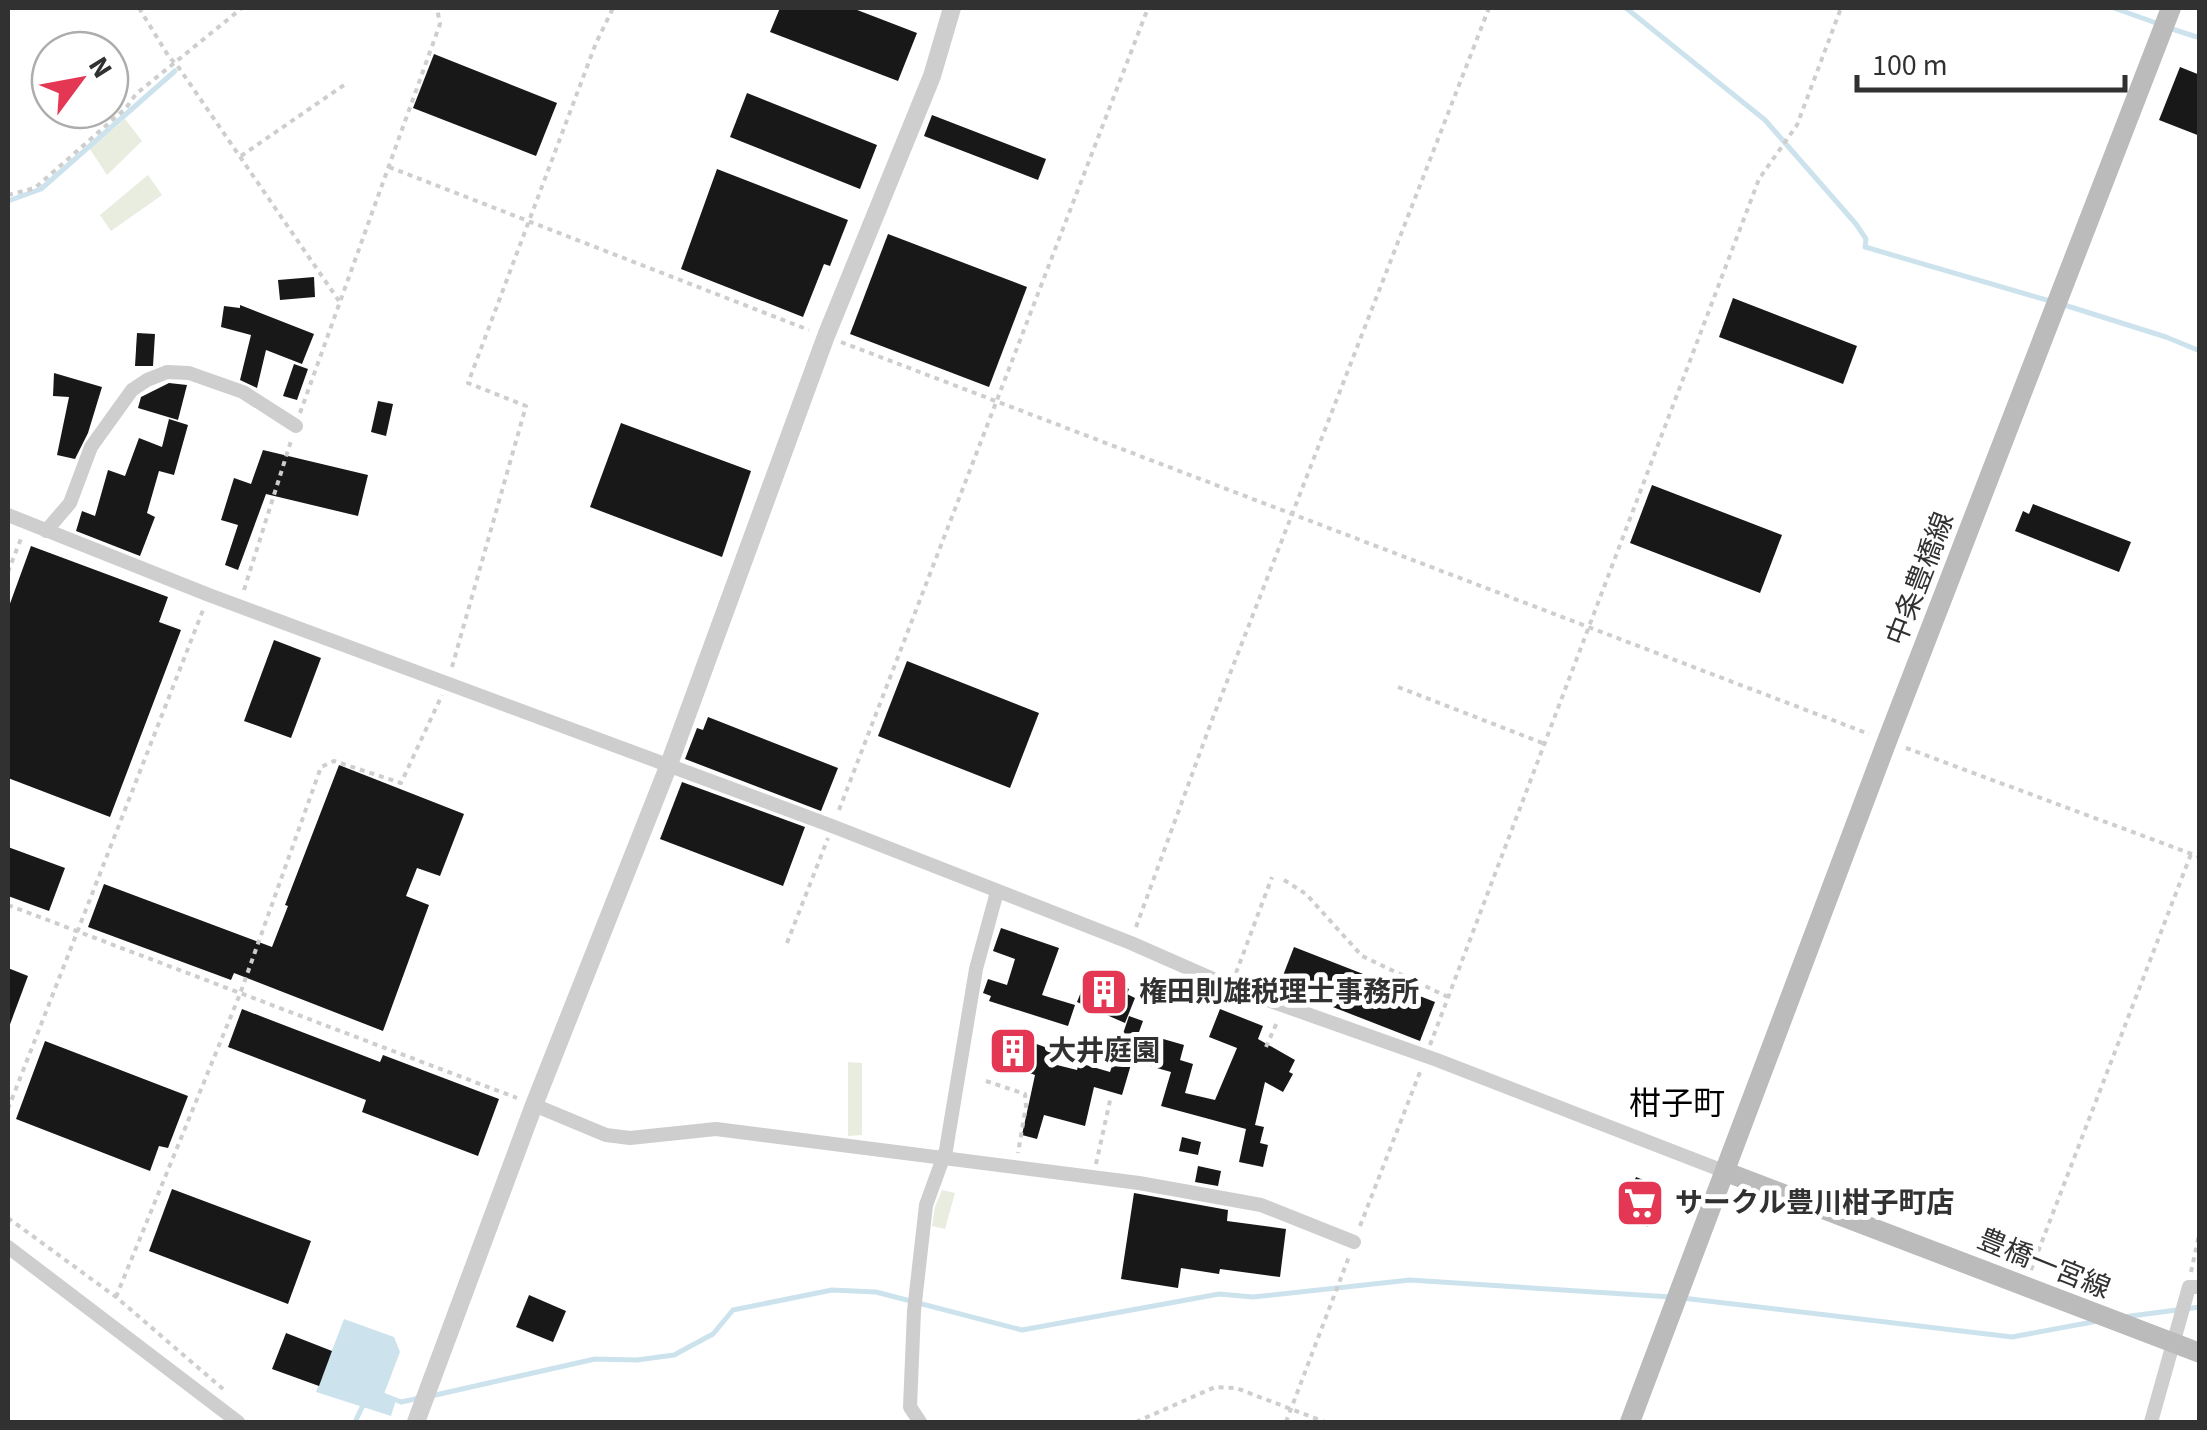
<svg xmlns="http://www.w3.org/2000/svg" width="2207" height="1430" viewBox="0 0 2207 1430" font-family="'Source Sans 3','Noto Sans JP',sans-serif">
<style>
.green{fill:#e8eddf}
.water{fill:#cce3ed}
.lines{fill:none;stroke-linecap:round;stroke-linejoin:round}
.stream{stroke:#cce3ed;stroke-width:5}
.building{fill:#181818}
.path{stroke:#cecece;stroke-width:4;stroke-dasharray:5 5;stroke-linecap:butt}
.minor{stroke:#cecece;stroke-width:14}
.tertiary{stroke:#cecece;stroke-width:18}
.secondary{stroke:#bbb;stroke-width:20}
.labels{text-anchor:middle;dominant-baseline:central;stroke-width:10;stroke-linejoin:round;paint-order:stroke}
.street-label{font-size:28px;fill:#313131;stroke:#fff}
.poi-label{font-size:28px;font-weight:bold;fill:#313131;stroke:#fff;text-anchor:start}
.quarter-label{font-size:32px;fill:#000;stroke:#fff}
</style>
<rect width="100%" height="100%" fill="#fff"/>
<g class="green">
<path d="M125 119 142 141 107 175 90 149Z"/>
<path d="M148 175 162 195 111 231 100 215Z"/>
<path d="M848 1062 862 1063V1135L848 1136Z"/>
<path d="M942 1190 955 1193 945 1229 932 1226 935 1207Z"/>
</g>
<path class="water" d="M344 1319 394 1337 400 1352 384 1394 396 1400 391 1416 316 1392Z"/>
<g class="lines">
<g class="stream">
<path d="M1626 8 1765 120 1856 224 1866 239 1865 247 2050 301"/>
<path d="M2114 8 2159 24"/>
<path d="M2169 28 2200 38"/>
<path d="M8 201 41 189 175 71"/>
<path d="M2061 304 2166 337 2200 351"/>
<path d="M1682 1298 2012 1337 2098 1321"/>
<path d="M2123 1317 2200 1307"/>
<path d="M378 1393 401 1402 420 1398"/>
<path d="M431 1396 595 1359 637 1360 674 1355 713 1334 733 1310 832 1290 876 1292 1022 1330 1219 1294 1253 1297 1410 1280 1671 1297"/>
<path d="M355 1422 365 1401"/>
</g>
</g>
<g class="building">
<path d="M780 8H852L917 33 898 81 770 32Z"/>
<path d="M434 54 557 103 536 156 413 108Z"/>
<path d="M2180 67 2200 75V136L2159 120Z"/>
<path d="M747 93 877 145 860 189 730 137Z"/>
<path d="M932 115 1046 159 1038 180 924 136Z"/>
<path d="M717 169 848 220 830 266 824 264 803 317 681 269Z"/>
<path d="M888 234 1027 287 989 387 850 334Z"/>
<path d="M314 277 315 297 280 300 278 280Z"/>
<path d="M1733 298 1857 346 1843 384 1719 337Z"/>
<path d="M240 305 314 334 302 364 266 350 257 388 240 380 251 335 221 327 224 306 240 308Z"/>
<path d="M137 333 155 334 153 366H135Z"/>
<path d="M294 364 308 369 297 400 283 396Z"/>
<path d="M54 373 102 387 88 433 75 459 57 455 69 397 53 396Z"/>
<path d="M169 383 187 385 178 420 138 408 141 397Z"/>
<path d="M378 401 393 404 386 436 371 432Z"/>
<path d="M169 419 188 425 174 475 159 471 147 513 155 517 140 556 76 531 82 511 95 516 108 470 125 476 139 438 162 447Z"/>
<path d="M621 423 751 471 722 557 590 507Z"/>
<path d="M263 450 368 475 358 516 266 494 238 570 225 565 238 525 221 520 234 478 251 484Z"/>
<path d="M1652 485 1782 535 1760 593 1630 543Z"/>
<path d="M2033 504 2131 542 2119 572 2015 531 2023 511 2029 514Z"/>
<path d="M31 546 168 597 159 622 181 630 110 817 8 778V609Z"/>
<path d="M274 640 321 658 291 738 244 721Z"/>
<path d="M907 661 1039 713 1010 788 878 736Z"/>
<path d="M708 717 838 768 821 811 685 759 697 728 703 730Z"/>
<path d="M339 765 464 814 440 876 417 868 406 896 429 905 383 1031 234 973 231 980 88 927 104 884 272 947 288 906 285 905Z"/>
<path d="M682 782 805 827 783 886 660 839Z"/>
<path d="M8 847 65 868 49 911 8 896Z"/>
<path d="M1001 928 1059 948 1042 995 1075 1005 1068 1026 989 1001 991 996 983 993 988 979 1007 985 1015 959 993 951Z"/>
<path d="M1294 947 1435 1002 1420 1041 1279 986Z"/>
<path d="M8 968 28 976 9 1027H8Z"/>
<path d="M1089 972 1129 989 1127 994 1135 998 1125 1023 1077 1002Z"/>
<path d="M242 1009 380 1062 383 1055 499 1099 478 1156 362 1112 366 1100 228 1047Z"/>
<path d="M1220 1009 1263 1026 1258 1039 1295 1060 1289 1072 1293 1074 1283 1092 1265 1082 1255 1125 1264 1127 1260 1143 1268 1145 1263 1167 1239 1162 1246 1129 1161 1106 1171 1072 1132 1061 1122 1095 1094 1087 1085 1126 1044 1115 1037 1139 1022 1135 1035 1075 991 1059 1001 1031 1053 1050 1049 1063 1077 1070 1079 1063 1110 1072 1129 1016 1143 1021 1139 1032 1184 1045 1180 1060 1193 1064 1185 1093 1215 1100 1237 1048 1209 1037Z"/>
<path d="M45 1041 188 1096 168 1148 159 1146 150 1171 16 1119Z"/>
<path d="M1182 1137 1201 1142 1198 1155 1179 1151Z"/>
<path d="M1198 1166 1221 1171 1218 1186 1195 1182Z"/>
<path d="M1636 1177 1663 1188 1648 1227 1621 1217Z"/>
<path d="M172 1189 311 1241 288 1304 149 1251Z"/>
<path d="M1134 1193 1228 1210 1227 1221 1286 1229 1280 1277 1220 1269 1219 1274 1181 1268 1178 1288 1121 1279Z"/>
<path d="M529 1295 566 1311 553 1342 516 1327Z"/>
<path d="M286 1333 332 1351 319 1386 272 1369Z"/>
</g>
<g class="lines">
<g class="path">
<path d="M139 8 169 57 177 65 339 301"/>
<path d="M241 156 344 85"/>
<path d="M389 167 809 330"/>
<path d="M8 195 35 188 126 108 136 94 242 8"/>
<path d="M841 342 1869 734"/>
<path d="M300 413 440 24 437 8"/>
<path d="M8 572 22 536"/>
<path d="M244 590 291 441"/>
<path d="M452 667 526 406 468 383 596 43 613 8"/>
<path d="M1398 687 1545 744"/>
<path d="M1906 748 2200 857"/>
<path d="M839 810 1148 8"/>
<path d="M1284 880 1306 894 1362 956 1448 997"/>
<path d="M8 905 517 1098"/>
<path d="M1136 927 1212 720 1489 8"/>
<path d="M787 943 828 838"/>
<path d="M1236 973 1272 877"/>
<path d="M1430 1045 1759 179 1797 125 1841 8"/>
<path d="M1266 1047 1278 1020"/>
<path d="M986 1081 1025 1094 1026 1106 1018 1153"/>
<path d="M8 1109 203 610"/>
<path d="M1096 1164 1111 1096"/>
<path d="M8 1218 116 1297 223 1389"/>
<path d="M1360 1226 1420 1072"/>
<path d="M2031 1270 2191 854"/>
<path d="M2191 1272 2200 1230"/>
<path d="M116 1297 240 994 321 767 334 761 401 783 442 695"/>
<path d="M1136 1422 1215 1387 1236 1388 1325 1422"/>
<path d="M1286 1422 1350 1254"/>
</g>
<g class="minor">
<path d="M8 515 209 595 832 826 1131 943 1231 987 1437 1060 1726 1172"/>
<path d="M46 531 70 503 91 447 132 390 147 380 167 372 189 373 243 392 296 426"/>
<path d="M534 1105 606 1135 630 1138 716 1129 1139 1183 1261 1205 1354 1242"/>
<path d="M8 1247 238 1422"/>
<path d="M920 1422 910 1407 914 1311 926 1205 946 1150 976 969 997 892"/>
<path d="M2151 1422 2189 1287H2200"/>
</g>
<path class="tertiary" d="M416 1422 534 1105 668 767 826 336 932 76 952 8"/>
<g class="secondary">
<path d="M1726 1172 2200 1353"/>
<path d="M1630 1422 1887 741 2171 8"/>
</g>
</g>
<defs>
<g id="building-square" transform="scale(2.5)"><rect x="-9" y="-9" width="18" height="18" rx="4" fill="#e43754" stroke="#fff"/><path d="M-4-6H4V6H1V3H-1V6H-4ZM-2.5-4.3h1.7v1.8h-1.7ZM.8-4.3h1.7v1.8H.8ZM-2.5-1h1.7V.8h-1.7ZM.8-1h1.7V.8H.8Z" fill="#fff"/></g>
<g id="supermarket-square" transform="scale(2.5)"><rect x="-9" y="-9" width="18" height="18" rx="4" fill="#e43754" stroke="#fff"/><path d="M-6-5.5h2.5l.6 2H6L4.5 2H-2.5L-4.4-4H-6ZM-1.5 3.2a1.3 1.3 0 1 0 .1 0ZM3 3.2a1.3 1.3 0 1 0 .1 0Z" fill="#fff"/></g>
</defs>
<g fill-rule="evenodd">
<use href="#building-square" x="1104" y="992"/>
<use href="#building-square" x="1013" y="1051"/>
<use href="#supermarket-square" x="1640" y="1203"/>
</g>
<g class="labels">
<g class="street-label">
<text transform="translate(1920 579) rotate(-69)">中条豊橋線</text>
<text transform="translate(2044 1264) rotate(22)">豊橋一宮線</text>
</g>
<g class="poi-label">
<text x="1139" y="992">権田則雄税理士事務所</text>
<text x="1048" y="1051">大井庭園</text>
<text x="1675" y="1203">サークル豊川柑子町店</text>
</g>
<g class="quarter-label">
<text x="1677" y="1104">柑子町</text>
</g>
</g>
<rect width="2207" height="1430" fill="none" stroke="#313131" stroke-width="20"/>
<g transform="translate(80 80) rotate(58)"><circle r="48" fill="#ffffff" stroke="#adadad" stroke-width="2.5"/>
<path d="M0-8L18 38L0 25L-18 38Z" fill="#e43754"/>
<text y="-15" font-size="28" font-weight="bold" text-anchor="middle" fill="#313131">N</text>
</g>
<path d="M1857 75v15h268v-15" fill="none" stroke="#313131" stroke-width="5"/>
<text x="1872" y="75" font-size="30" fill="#313131" stroke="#ffffff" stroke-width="8" paint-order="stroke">100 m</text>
</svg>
